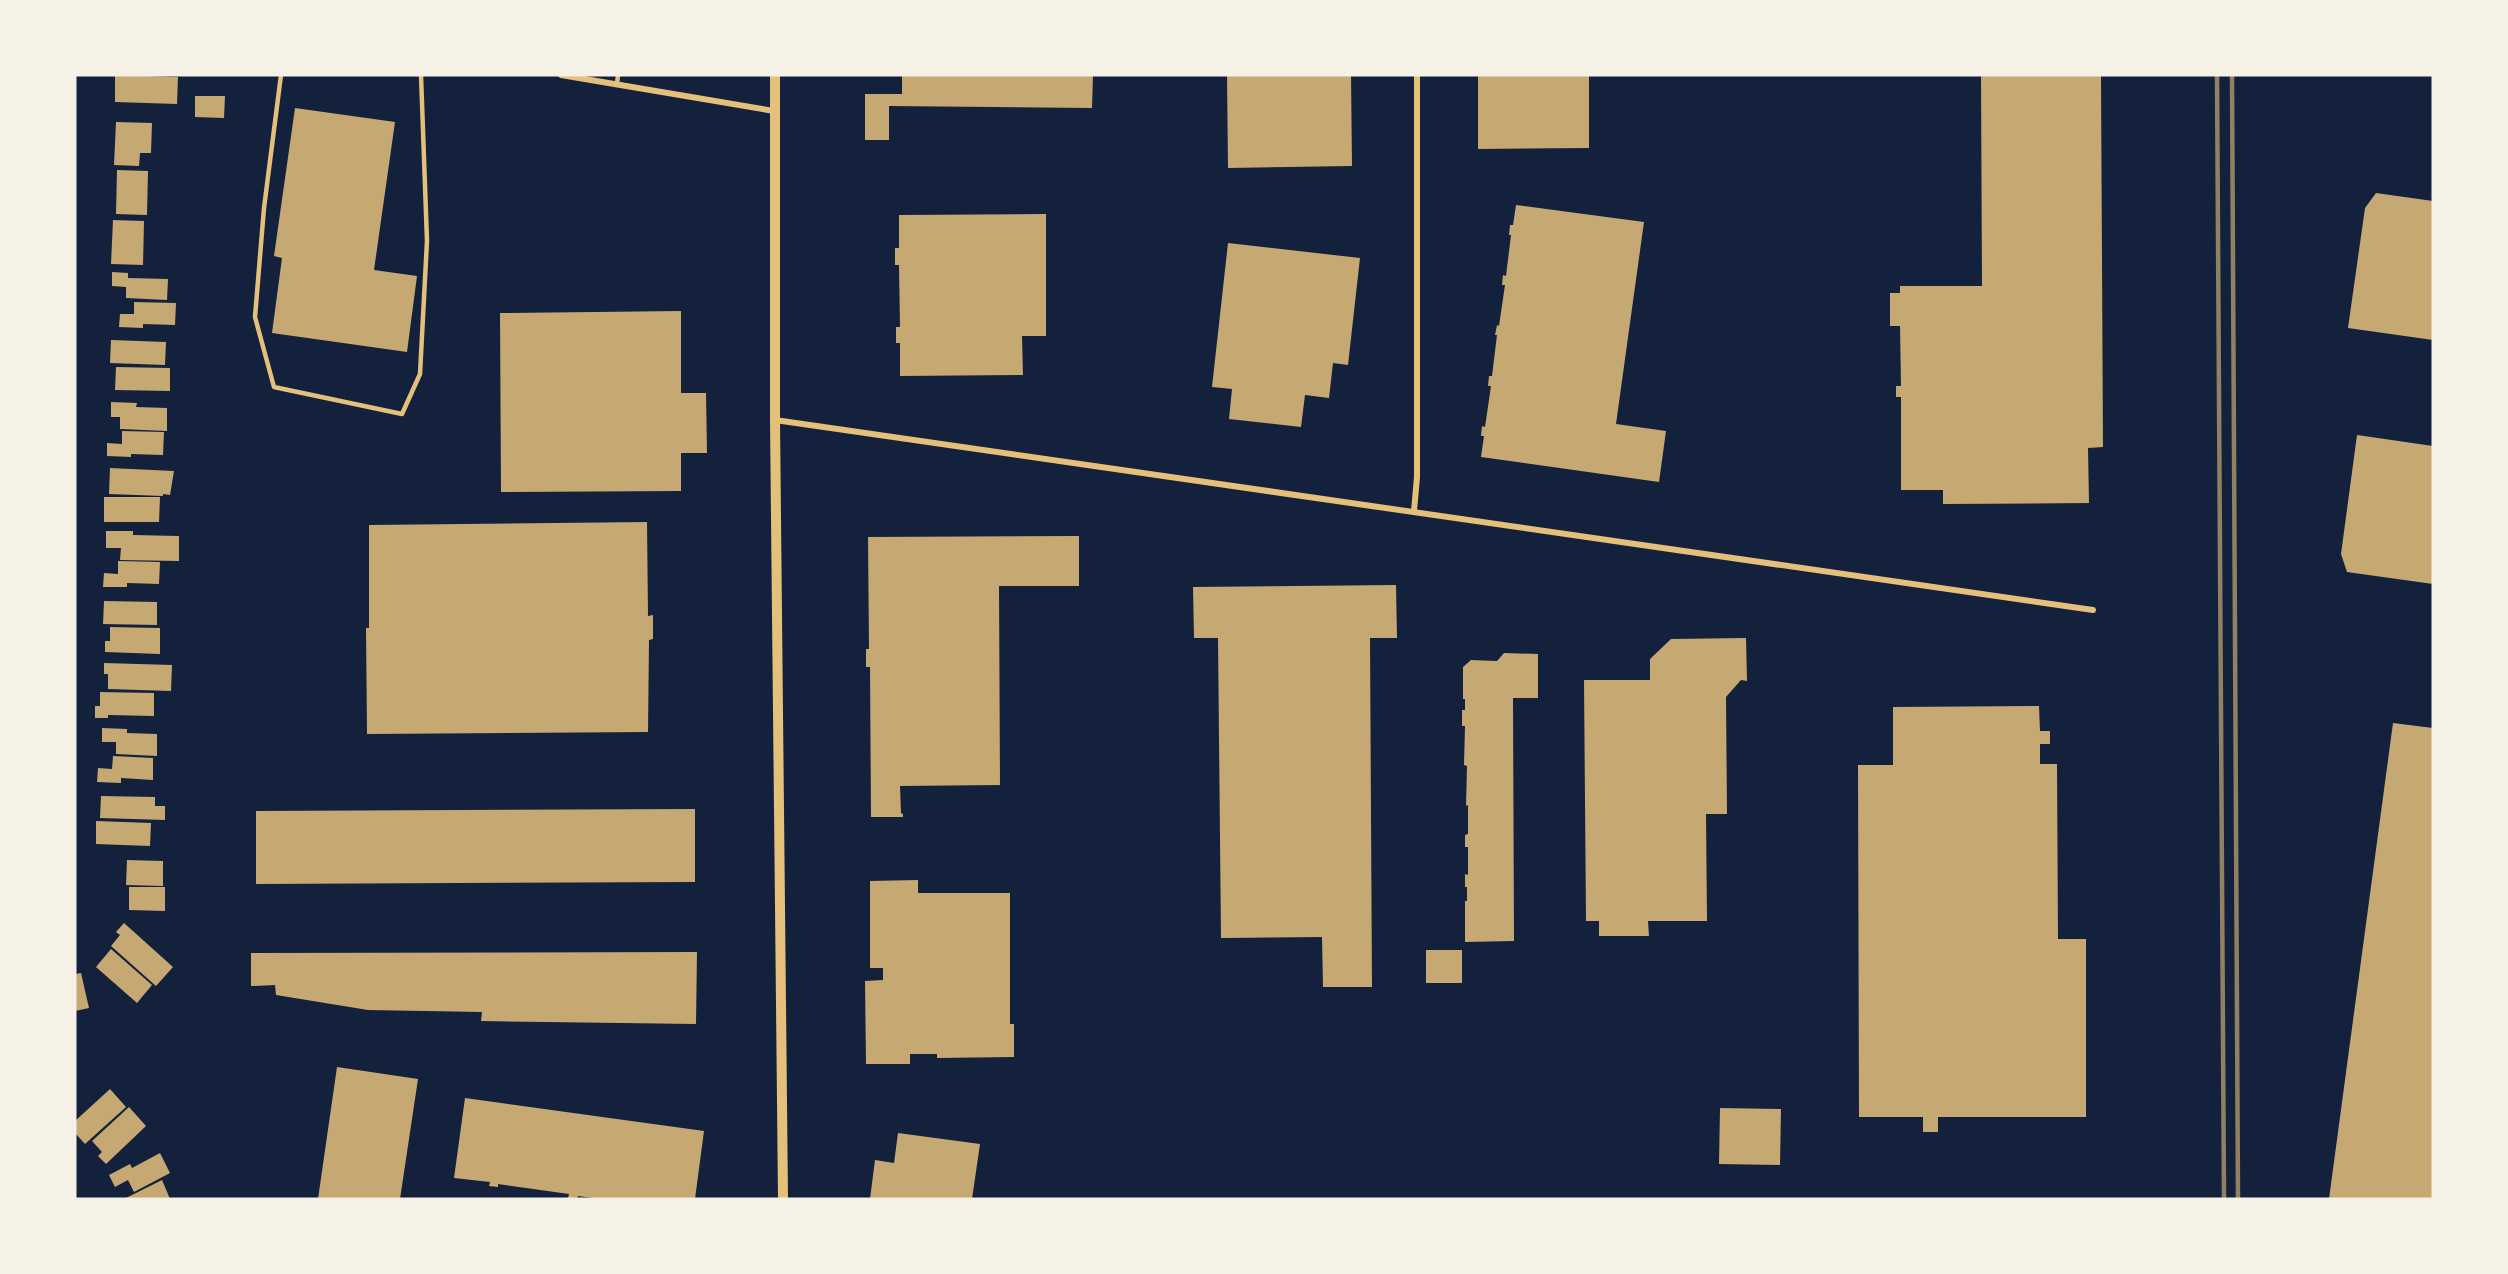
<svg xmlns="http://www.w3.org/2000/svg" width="2508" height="1274" viewBox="0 0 2508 1274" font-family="'Fira Sans',sans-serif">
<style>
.building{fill:#c6a872}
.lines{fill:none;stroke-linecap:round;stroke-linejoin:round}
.service{stroke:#e5c07b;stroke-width:4.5}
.minor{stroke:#e5c07b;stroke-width:6}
.tertiary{stroke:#e5c07b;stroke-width:10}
.rail{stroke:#918062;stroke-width:4.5}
</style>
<rect width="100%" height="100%" fill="#14213d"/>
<g class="building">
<path d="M115 75 178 77 177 104 115 102Z"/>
<path d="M902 75H1093L1092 108 889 106V140H865V94H902Z"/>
<path d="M1227 75H1351L1352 166 1228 168Z"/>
<path d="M1478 75H1589V148L1478 149Z"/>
<path d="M1981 75H2101L2103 447 2088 448 2089 503 1943 504V490H1901V397H1896V386H1901L1900 326H1890V293H1900V286H1982Z"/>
<path d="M195 96H225L224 118 195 117Z"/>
<path d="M295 108 395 122 374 270 417 276 407 352 272 333 282 258 274 256Z"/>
<path d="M116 122 152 123 151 153H140L139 166 114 165Z"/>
<path d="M117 170 148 171 147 215 116 214Z"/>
<path d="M2376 193 2433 201V340L2348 328 2365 208Z"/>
<path d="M1516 205 1644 222 1616 424 1666 431 1659 482 1481 457 1484 436H1481L1482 426 1485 427 1491 386H1488L1489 376H1492L1497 335H1495L1497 325 1499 326 1505 285H1502L1503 275 1506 276 1511 235H1509L1510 225H1513Z"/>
<path d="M1046 214V336H1022L1023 375 900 376V343H896V327H900L899 265H895V248H899V215Z"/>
<path d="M113 220 144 221 143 265 111 264Z"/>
<path d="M1228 243 1360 258 1348 365 1333 363 1329 398 1305 395 1301 427 1229 419 1232 389 1212 387Z"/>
<path d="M112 272 128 273V278L168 279 167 300 126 298V287L112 286Z"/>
<path d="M134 302 176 303 175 325 143 324V328L119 327 120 314H134Z"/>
<path d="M681 311V393H706L707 453H681V491L501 492 500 313Z"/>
<path d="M111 340 166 342 165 365 110 363Z"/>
<path d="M116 367 170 368V391L115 390Z"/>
<path d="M111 402 137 403 136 407 167 408V431L120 429V417H111Z"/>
<path d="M122 431 164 432 163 455 131 454V457L107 456V443L122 444Z"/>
<path d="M2357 435 2433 446V584L2347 572 2341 554Z"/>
<path d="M110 468 174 471 170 495 163 494V496L109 494Z"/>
<path d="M104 497H160L159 522H104Z"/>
<path d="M647 522 648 616 653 615V639L649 640 648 732 367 734 366 628H369V525Z"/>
<path d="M106 531H133V535L179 536V561L120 560 121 548H106Z"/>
<path d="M1079 536V586H999L1000 785 900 786 901 813 903 814V817H871L870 667H866V649H869L868 537Z"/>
<path d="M118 561 160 562 159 584 127 583V587H103L104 573 118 574Z"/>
<path d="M1396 585 1397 638H1370L1372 987H1323L1322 937 1221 938 1218 638H1194L1193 587Z"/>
<path d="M104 601 157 602V625L103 624Z"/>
<path d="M110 627 160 628V654L105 652V641H110Z"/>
<path d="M1746 638 1747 681 1741 680 1726 697 1727 814H1706L1707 921H1648L1649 936H1599V921H1586L1584 680H1650V659L1671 639Z"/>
<path d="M1504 653 1538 654V698H1513L1514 941 1465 942V901H1467V887H1465V874L1468 875V847H1465V835L1468 834V805L1466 806 1467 766 1464 765 1465 726H1462V710H1465V699H1463V667L1471 660 1497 661Z"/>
<path d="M104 663 172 665 171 691 108 689V674H104Z"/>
<path d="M100 692 154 693V716L108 715V718H95V706H100Z"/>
<path d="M2039 706 2040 731H2050V744H2040V764H2057L2058 939H2086V1117H1938V1132H1923V1117H1859L1858 765H1893V707Z"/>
<path d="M2393 723 2433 728V1199H2329Z"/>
<path d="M102 728 127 729V733L157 734V756L116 754V742H102Z"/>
<path d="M113 756 153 758V780L121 778V783L97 782 98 768 112 769Z"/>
<path d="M101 796 155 797V806H165V820L100 818Z"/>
<path d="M695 809V882L256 884V811Z"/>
<path d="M96 821 151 823 150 846 96 844Z"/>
<path d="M127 860 163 861V886L126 885Z"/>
<path d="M918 880V893H1010V1024H1014V1057L937 1058V1054H910V1064H866L865 981 883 980V968H870V881Z"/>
<path d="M129 887H165V911L129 910Z"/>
<path d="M124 923 173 967 156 986 111 946 120 935 116 932Z"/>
<path d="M111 949 152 985 137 1003 96 967Z"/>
<rect x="1426" y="950" width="36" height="33"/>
<path d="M697 952 696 1024 481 1021 482 1012 368 1010 276 995 275 985 251 986V953Z"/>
<path d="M81 973 89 1008 75 1011V974Z"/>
<path d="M337 1067 418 1079 400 1199H318Z"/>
<path d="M110 1089 126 1107 85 1144 75 1133V1121Z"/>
<path d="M465 1098 704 1131 695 1199H602L578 1196 577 1199 568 1198 569 1194 498 1184V1187L489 1186 490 1182 454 1178Z"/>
<path d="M129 1107 146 1126 106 1164 98 1156 102 1152 92 1141Z"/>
<path d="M1720 1108 1781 1109 1780 1165 1719 1164Z"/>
<path d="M898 1133 980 1144 972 1199H870L875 1160 894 1163Z"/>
<path d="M160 1153 170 1173 134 1192 128 1180 115 1187 109 1175 130 1164 132 1168Z"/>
<path d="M162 1180 170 1199H124Z"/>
</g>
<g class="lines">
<g class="service">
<path d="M281 75 264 208 255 317 274 387 402 414 420 374 427 241 421 75"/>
<path d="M617 84 618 75"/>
</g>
<g class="minor">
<path d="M561 75 774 111"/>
<path d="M775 420 2093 610"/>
<path d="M1414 511 1417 477V75"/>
</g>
<path class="tertiary" d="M775 75V420L783 1199"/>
<g class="rail">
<path d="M2217 75 2224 1199"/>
<path d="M2232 75 2238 1199"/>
</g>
</g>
<rect width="2508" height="1274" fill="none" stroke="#f6f1e7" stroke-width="153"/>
</svg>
